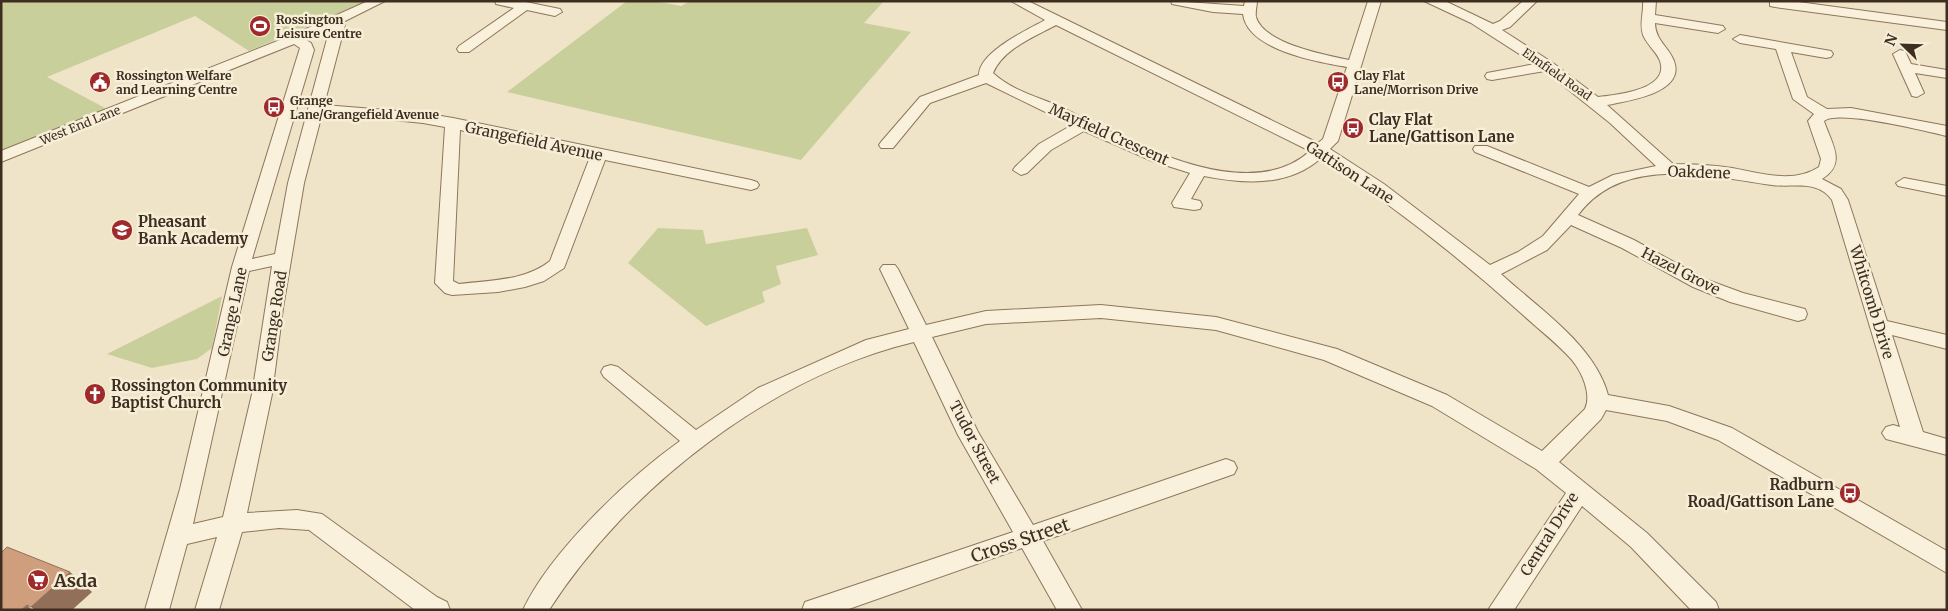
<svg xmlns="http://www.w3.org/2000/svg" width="1948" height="611" viewBox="0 0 1948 611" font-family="Merriweather,serif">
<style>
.green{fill:#c9cf9b}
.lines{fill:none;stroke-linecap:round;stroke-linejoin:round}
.minor-casing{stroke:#8d765c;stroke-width:2}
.minor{fill:#faf1dc;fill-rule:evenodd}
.shaded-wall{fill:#916f58}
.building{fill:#cf9f7d;stroke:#916f58}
.labels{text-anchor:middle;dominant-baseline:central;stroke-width:5;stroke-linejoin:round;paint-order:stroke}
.far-poi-label{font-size:12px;font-weight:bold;fill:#3d2e20;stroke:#f7eed8;text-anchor:start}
.far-street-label{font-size:12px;fill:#3d2e20;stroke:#f7eed8}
.poi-label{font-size:15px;font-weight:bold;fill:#3d2e20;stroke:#f7eed8;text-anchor:start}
.street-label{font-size:15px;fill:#3d2e20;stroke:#f7eed8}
.near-street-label{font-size:18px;fill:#3d2e20;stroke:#f7eed8}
.near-poi-label{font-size:18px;font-weight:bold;fill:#3d2e20;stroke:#f7eed8;text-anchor:start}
</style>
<rect width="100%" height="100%" fill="#f0e4c8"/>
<g class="green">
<path d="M1 1H367L249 51 195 16 47 77 107 109 1 151Z"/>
<path d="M627 1H655L681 6 690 1H884L864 23 911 32 801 160 507 92Z"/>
<path d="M658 228 703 230 706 244 807 228 818 255 776 266 781 284 762 292 765 302 706 326 628 263Z"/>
<path d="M222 296 212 348 197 359 152 368 107 354Z"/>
</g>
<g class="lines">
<g class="minor-casing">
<g id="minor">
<path d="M368 1H385L343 22 345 25 324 105 423 113 453 118 751 180 757 182 759 185 757 188 751 190 605 160 564 268 544 281 525 287 498 292 452 295 445 293 435 283 445 127 423 123 336 114H322L304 183 283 308 272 394 247 513 297 510 322 514 437 597 447 602 450 610H415L309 530 279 528 242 532 219 610H195L217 537 187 544 169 610H145L180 489 232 267 300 48 294 44 1 162V151L290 36ZM330 28 288 183 275 254 252 259 314 50 311 43 305 39ZM460 130 590 157 550 261C525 281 490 280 459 284L453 281ZM272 266 252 394 223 517 193 524 249 271Z"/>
<path d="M495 1H521L560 9 562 12 555 16 527 10 469 52H459L457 49 459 46 514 8 496 4Z"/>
<path d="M1011 1H1028L1318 143 1323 139 1347 67C1318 62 1247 50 1243 14L1213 12 1172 4 1171 1 1244 6 1245 1H1257C1257 6 1255 12 1256 17 1264 44 1326 55 1349 60L1368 1H1381L1338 141 1330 149 1384 184 1490 265 1518 252 1543 236 1579 194 1475 152 1473 149 1475 146H1487L1589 187 1613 175 1656 166 1610 123 1545 71 1492 80 1487 79 1485 76 1487 73 1535 64 1471 23 1424 1 1447 2 1493 24 1500 21 1523 1H1537L1510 27 1502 30 1553 63 1598 97C1616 95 1670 90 1660 61 1657 52 1647 45 1643 35 1639 23 1644 13 1643 1H1656L1655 15 1723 26 1725 29 1718 33 1655 23C1655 40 1669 47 1674 61 1686 93 1627 101 1607 105L1673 164C1693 164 1713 165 1732 168 1761 173 1793 184 1819 167L1821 159 1808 121 1814 114 1793 99 1776 49 1740 43 1733 39 1740 35 1831 51 1833 54 1831 57 1826 58 1791 52 1807 97 1827 109 1851 108 1947 126V136C1925 131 1838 109 1824 121 1832 145 1847 163 1822 179L1841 189 1848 200 1887 321 1947 335V349L1892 335 1923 432 1947 439V455L1886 439 1882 433 1886 427 1893 425 1900 427 1832 200C1817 179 1793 188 1772 185 1709 176 1623 154 1578 215L1634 240 1705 279 1743 293 1805 309 1807 314 1805 319 1798 321 1730 302 1693 287 1622 248 1571 225 1547 250 1501 274C1538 308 1595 345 1608 395L1669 406 1732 428 1947 551V573L1718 440 1667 421 1606 410 1601 419 1559 462 1647 533 1716 602 1719 610H1691L1631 547 1582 506 1514 610H1488L1566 493 1536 469 1432 406 1324 360 1216 330 1101 318 986 324 932 337 978 432 1033 525 1226 459 1234 462 1237 468 1234 474 1043 541 1082 610H1057L1022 548 846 610H802L805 602 1013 532 958 435 914 342C772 376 628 487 549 610H523C550 552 628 478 680 441L604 377 601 372 604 367 611 365 618 367 696 430 758 388 866 340 909 329 880 269 883 265H895L898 269 926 325 986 311 1101 305 1216 317 1337 349 1447 395 1542 451 1585 409C1592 394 1582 372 1572 360 1557 343 1538 329 1522 314 1459 257 1392 205 1321 158 1289 187 1244 184 1204 176L1191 199 1200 201 1202 205 1200 209 1194 210 1174 207 1172 203 1190 173 1152 161 1084 131 1051 150 1027 173 1021 175 1013 170 1015 167 1039 144 1072 125 986 83 930 103 893 148H881L879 145 881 142 920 97 979 75C979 52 1027 30 1045 20ZM1056 25 1310 151C1246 209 1124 138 1061 107 1038 97 1011 90 993 73 1003 49 1034 37 1056 25Z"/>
<path d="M1770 1H1791L1947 22V30L1775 7 1770 6Z"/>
<path d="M1900 50 1905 51 1911 64 1947 70V78L1915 73 1924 93 1917 97 1912 96 1893 54Z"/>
<path d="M1904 178 1947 186V196L1898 186 1896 183Z"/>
</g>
</g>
<use href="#minor" class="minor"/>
</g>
<g class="shaded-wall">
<path d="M70 572 92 592 72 610H35L31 607Z"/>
<path d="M27 605 32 610H21Z"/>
</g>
<path class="building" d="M7 547 70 572 31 607 27 605 21 610H1V553Z"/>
<defs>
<g id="stadium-disc" transform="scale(1.125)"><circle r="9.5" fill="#9e2a2b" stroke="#f7eed8"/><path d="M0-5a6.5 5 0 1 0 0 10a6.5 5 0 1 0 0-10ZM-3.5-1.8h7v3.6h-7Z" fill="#fff"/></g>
<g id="civic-disc" transform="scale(1.125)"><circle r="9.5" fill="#9e2a2b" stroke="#f7eed8"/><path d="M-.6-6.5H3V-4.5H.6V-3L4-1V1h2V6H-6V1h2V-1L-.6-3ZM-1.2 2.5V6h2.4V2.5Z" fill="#fff"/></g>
<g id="bus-disc" transform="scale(1.125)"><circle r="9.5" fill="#9e2a2b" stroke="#f7eed8"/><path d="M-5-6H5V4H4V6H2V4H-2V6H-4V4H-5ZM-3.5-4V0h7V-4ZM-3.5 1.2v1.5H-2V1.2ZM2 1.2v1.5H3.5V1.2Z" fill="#fff"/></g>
<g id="school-disc" transform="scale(1.125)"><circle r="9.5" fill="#9e2a2b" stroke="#f7eed8"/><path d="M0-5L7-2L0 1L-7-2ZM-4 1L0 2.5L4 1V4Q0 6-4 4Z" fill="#fff"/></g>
<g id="church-disc" transform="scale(1.125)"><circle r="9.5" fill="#9e2a2b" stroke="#f7eed8"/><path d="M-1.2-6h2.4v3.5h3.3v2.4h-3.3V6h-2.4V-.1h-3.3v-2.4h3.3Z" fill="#fff"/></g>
<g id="supermarket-disc" transform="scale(1.125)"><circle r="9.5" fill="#9e2a2b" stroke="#f7eed8"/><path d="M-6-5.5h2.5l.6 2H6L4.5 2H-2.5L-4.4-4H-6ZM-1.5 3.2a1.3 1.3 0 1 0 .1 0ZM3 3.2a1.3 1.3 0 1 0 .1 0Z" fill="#fff"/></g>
</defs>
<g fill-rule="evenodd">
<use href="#stadium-disc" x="260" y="26"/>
<use href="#civic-disc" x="100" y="82"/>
<use href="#bus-disc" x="1338" y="82"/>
<use href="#bus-disc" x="274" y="107"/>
<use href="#bus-disc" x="1353" y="128"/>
<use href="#school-disc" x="122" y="230"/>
<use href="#church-disc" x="95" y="394"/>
<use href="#bus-disc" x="1850" y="493"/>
<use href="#supermarket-disc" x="38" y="580"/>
</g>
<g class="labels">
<g class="far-poi-label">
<text x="276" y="19">Rossington<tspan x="276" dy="14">Leisure Centre</tspan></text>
<text x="116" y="75">Rossington Welfare<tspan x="116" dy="14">and Learning Centre</tspan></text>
<text x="1354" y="75">Clay Flat<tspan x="1354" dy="14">Lane/Morrison Drive</tspan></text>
<text x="290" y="100">Grange<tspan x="290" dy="14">Lane/Grangefield Avenue</tspan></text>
</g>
<g class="far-street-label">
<text transform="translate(1557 74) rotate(35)">Elmfield Road</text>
<text transform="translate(80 125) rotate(-22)">West End Lane</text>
</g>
<g class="poi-label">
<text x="1369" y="119">Clay Flat<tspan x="1369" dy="17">Lane/Gattison Lane</tspan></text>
<text x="138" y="221">Pheasant<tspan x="138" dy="17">Bank Academy</tspan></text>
<text x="111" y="385">Rossington Community<tspan x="111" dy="17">Baptist Church</tspan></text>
<text x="1834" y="484" text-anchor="end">Radburn<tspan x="1834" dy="17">Road/Gattison Lane</tspan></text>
</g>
<g class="street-label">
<text transform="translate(1109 134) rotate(24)">Mayfield Crescent</text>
<text transform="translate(534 141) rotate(12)">Grangefield Avenue</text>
<text transform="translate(1350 172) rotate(33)">Gattison Lane</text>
<text transform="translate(1699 172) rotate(2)">Oakdene</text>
<text transform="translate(1681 271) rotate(27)">Hazel Grove</text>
<text transform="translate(1872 302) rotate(73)">Whitcomb Drive</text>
<text transform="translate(232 312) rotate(-78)">Grange Lane</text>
<text transform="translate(274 316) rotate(-81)">Grange Road</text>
<text transform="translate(975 442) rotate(62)">Tudor Street</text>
<text transform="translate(1549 534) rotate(-58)">Central Drive</text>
</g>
<g class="near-street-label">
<text transform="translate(1020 540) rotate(-19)">Cross Street</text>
</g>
<g class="near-poi-label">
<text x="54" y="580">Asda</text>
</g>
</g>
<rect width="1948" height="611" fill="none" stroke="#3d2e20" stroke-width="5"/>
<g transform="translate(1903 45) rotate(293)" stroke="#f7eed8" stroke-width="4" paint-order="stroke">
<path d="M0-4L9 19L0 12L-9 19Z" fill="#3d2e20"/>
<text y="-8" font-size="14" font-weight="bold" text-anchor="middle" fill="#3d2e20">N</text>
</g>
</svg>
